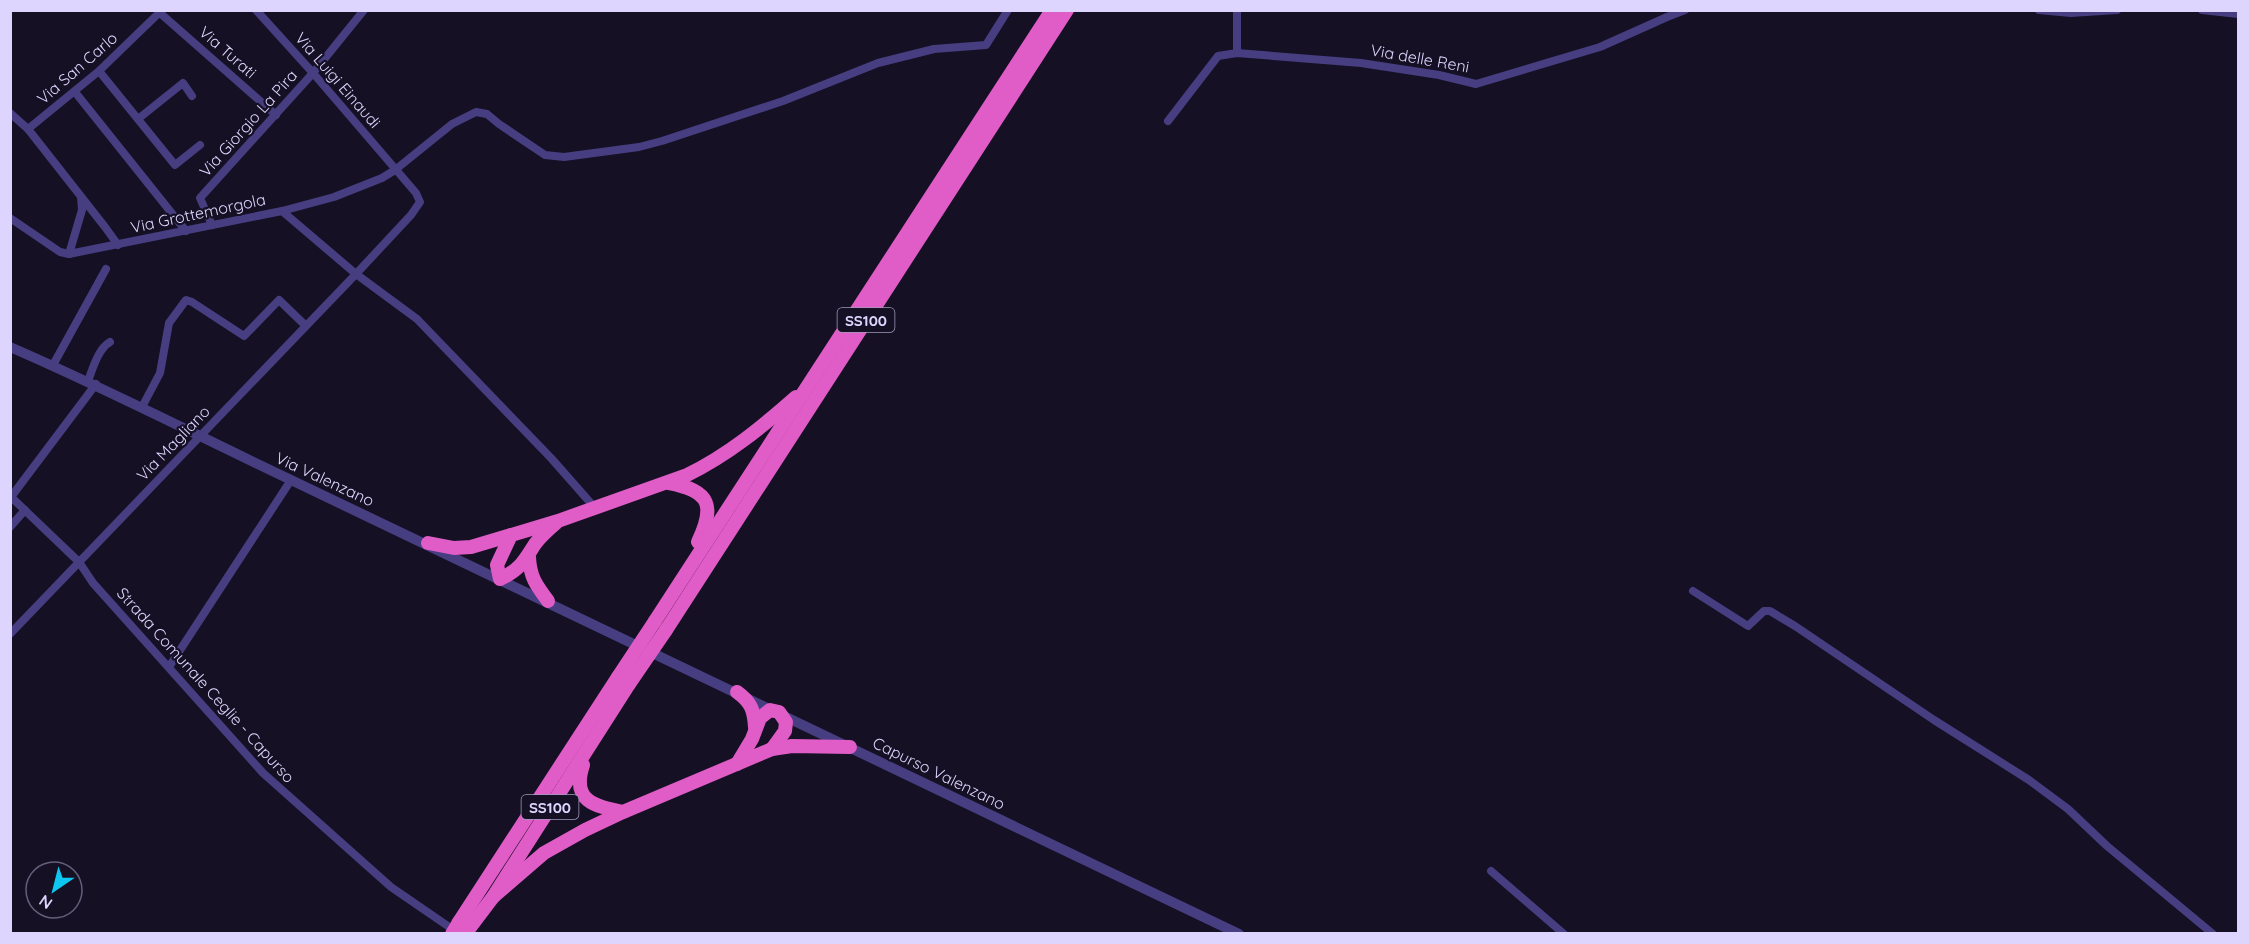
<svg xmlns="http://www.w3.org/2000/svg" width="2249" height="944" viewBox="0 0 2249 944" font-family="Quicksand,sans-serif">
<style>
.lines{fill:none;stroke-linecap:round;stroke-linejoin:round}
.minor{stroke:#463e80;stroke-width:8}
.tertiary{stroke:#463e80;stroke-width:10}
.trunk{stroke:#e05cc6;stroke-width:14}
.trunk-bridge{stroke:#e05cc6;stroke-width:14}
.labels{text-anchor:middle;dominant-baseline:central;stroke-width:4.5;stroke-linejoin:round;paint-order:stroke}
.shield{fill:#151024;stroke:#a19abc;stroke-width:1.5}
.shield-label{font-size:15px;font-weight:bold;fill:#ddd5fd}
.street-label{font-size:16px;fill:#ddd5fd;stroke:#151024}
</style>
<rect width="100%" height="100%" fill="#151024"/>
<g class="lines">
<g class="minor">
<path d="M1237 10V53"/>
<path d="M2039 10 2071 13 2117 10"/>
<path d="M2202 10 2238 14"/>
<path d="M160 13 276 115"/>
<path d="M99 71 175 165 200 145"/>
<path d="M75 92 186 231"/>
<path d="M10 113 28 129 99 71 162 10"/>
<path d="M138 119 183 83 192 96"/>
<path d="M1168 121 1218 56 1237 53 1361 63 1439 75 1476 84 1600 47 1667 17 1685 10"/>
<path d="M28 129 105 227 118 245"/>
<path d="M282 211 356 274 417 319 551 458 595 508"/>
<path d="M10 218 60 252 69 254 282 211 334 197 382 178 395 170 452 124 476 112 487 114 499 124 545 155 564 157 639 147 662 141 783 101 878 63 934 49 986 45 1008 10"/>
<path d="M212 225 200 198 313 73 364 10"/>
<path d="M69 254 82 210 81 197"/>
<path d="M53 365 106 269"/>
<path d="M88 381C93 368 98 349 110 342"/>
<path d="M142 407 160 373 169 323 186 300 192 302 244 336 279 300 306 326"/>
<path d="M10 496 79 562 93 583 263 773 391 887 458 933"/>
<path d="M11 497 96 384"/>
<path d="M10 527 25 510"/>
<path d="M1693 591 1748 626 1764 611H1770L1795 626 1934 720 2029 780 2068 809 2107 846 2213 934"/>
<path d="M10 634 356 274 411 215 420 202 416 193 313 73 256 10"/>
<path d="M169 667 291 480"/>
<path d="M1491 871 1564 934"/>
</g>
<path class="tertiary" d="M10 347C105 388 196 435 289 479 606 628 922 782 1239 934"/>
<g class="trunk">
<path d="M669 483C711 491 715 506 698 542"/>
<path d="M511 535 497 565 500 579C520 570 524 561 535 544 541 536 549 529 556 523"/>
<path d="M428 543 454 548 471 547 558 521 687 475C728 455 762 427 796 397"/>
<path d="M529 557C530 577 536 585 548 601"/>
<path d="M655 621 1052 10"/>
<path d="M666 630 1067 10"/>
<path d="M737 692C751 702 754 710 755 727"/>
<path d="M737 764 752 739 760 718 770 710 779 712 786 722 785 731 772 749"/>
<path d="M583 765C571 801 594 806 623 812"/>
<path d="M493 897 544 853 585 830 623 812 772 749 792 746 850 747"/>
<path d="M459 922 618 677"/>
<path d="M465 934 493 897 629 684"/>
</g>
<g class="trunk-bridge">
<path d="M618 677 655 621"/>
<path d="M629 684 666 630"/>
<path d="M452 934 459 922"/>
</g>
</g>
<g class="labels">
<g class="shield">
<rect x="837.5" y="308" width="57" height="24" rx="4.5"/>
<rect x="521.5" y="795" width="57" height="24" rx="4.5"/>
</g>
<g class="shield-label">
<text x="866" y="320">SS100</text>
<text x="550" y="807">SS100</text>
</g>
<g class="street-label">
<text transform="translate(228 52) rotate(41)">Via Turati</text>
<text transform="translate(1420 58) rotate(10)">Via delle Reni</text>
<text transform="translate(77 68) rotate(-41)">Via San Carlo</text>
<text transform="translate(338 80) rotate(49)">Via Luigi Einaudi</text>
<text transform="translate(248 123) rotate(-48)">Via Giorgio La Pira</text>
<text transform="translate(198 213) rotate(-12)">Via Grottemorgola</text>
<text transform="translate(173 443) rotate(-46)">Via Magliano</text>
<text transform="translate(325 479) rotate(25)">Via Valenzano</text>
<text transform="translate(206 685) rotate(48)">Strada Comunale Ceglie - Capurso</text>
<text transform="translate(939 773) rotate(26)">Capurso Valenzano</text>
</g>
</g>
<rect width="2249" height="944" fill="none" stroke="#ddd5fd" stroke-width="24"/>
<g transform="translate(54 890) rotate(215)"><circle r="28" fill="#151024" stroke="#655f7b" stroke-width="1.5"/>
<path d="M0-4.5L10 22L0 15L-10 22Z" fill="#0dc7f0"/>
<text y="-9" font-size="16" font-weight="bold" text-anchor="middle" fill="#ddd5fd">N</text>
</g>
</svg>
